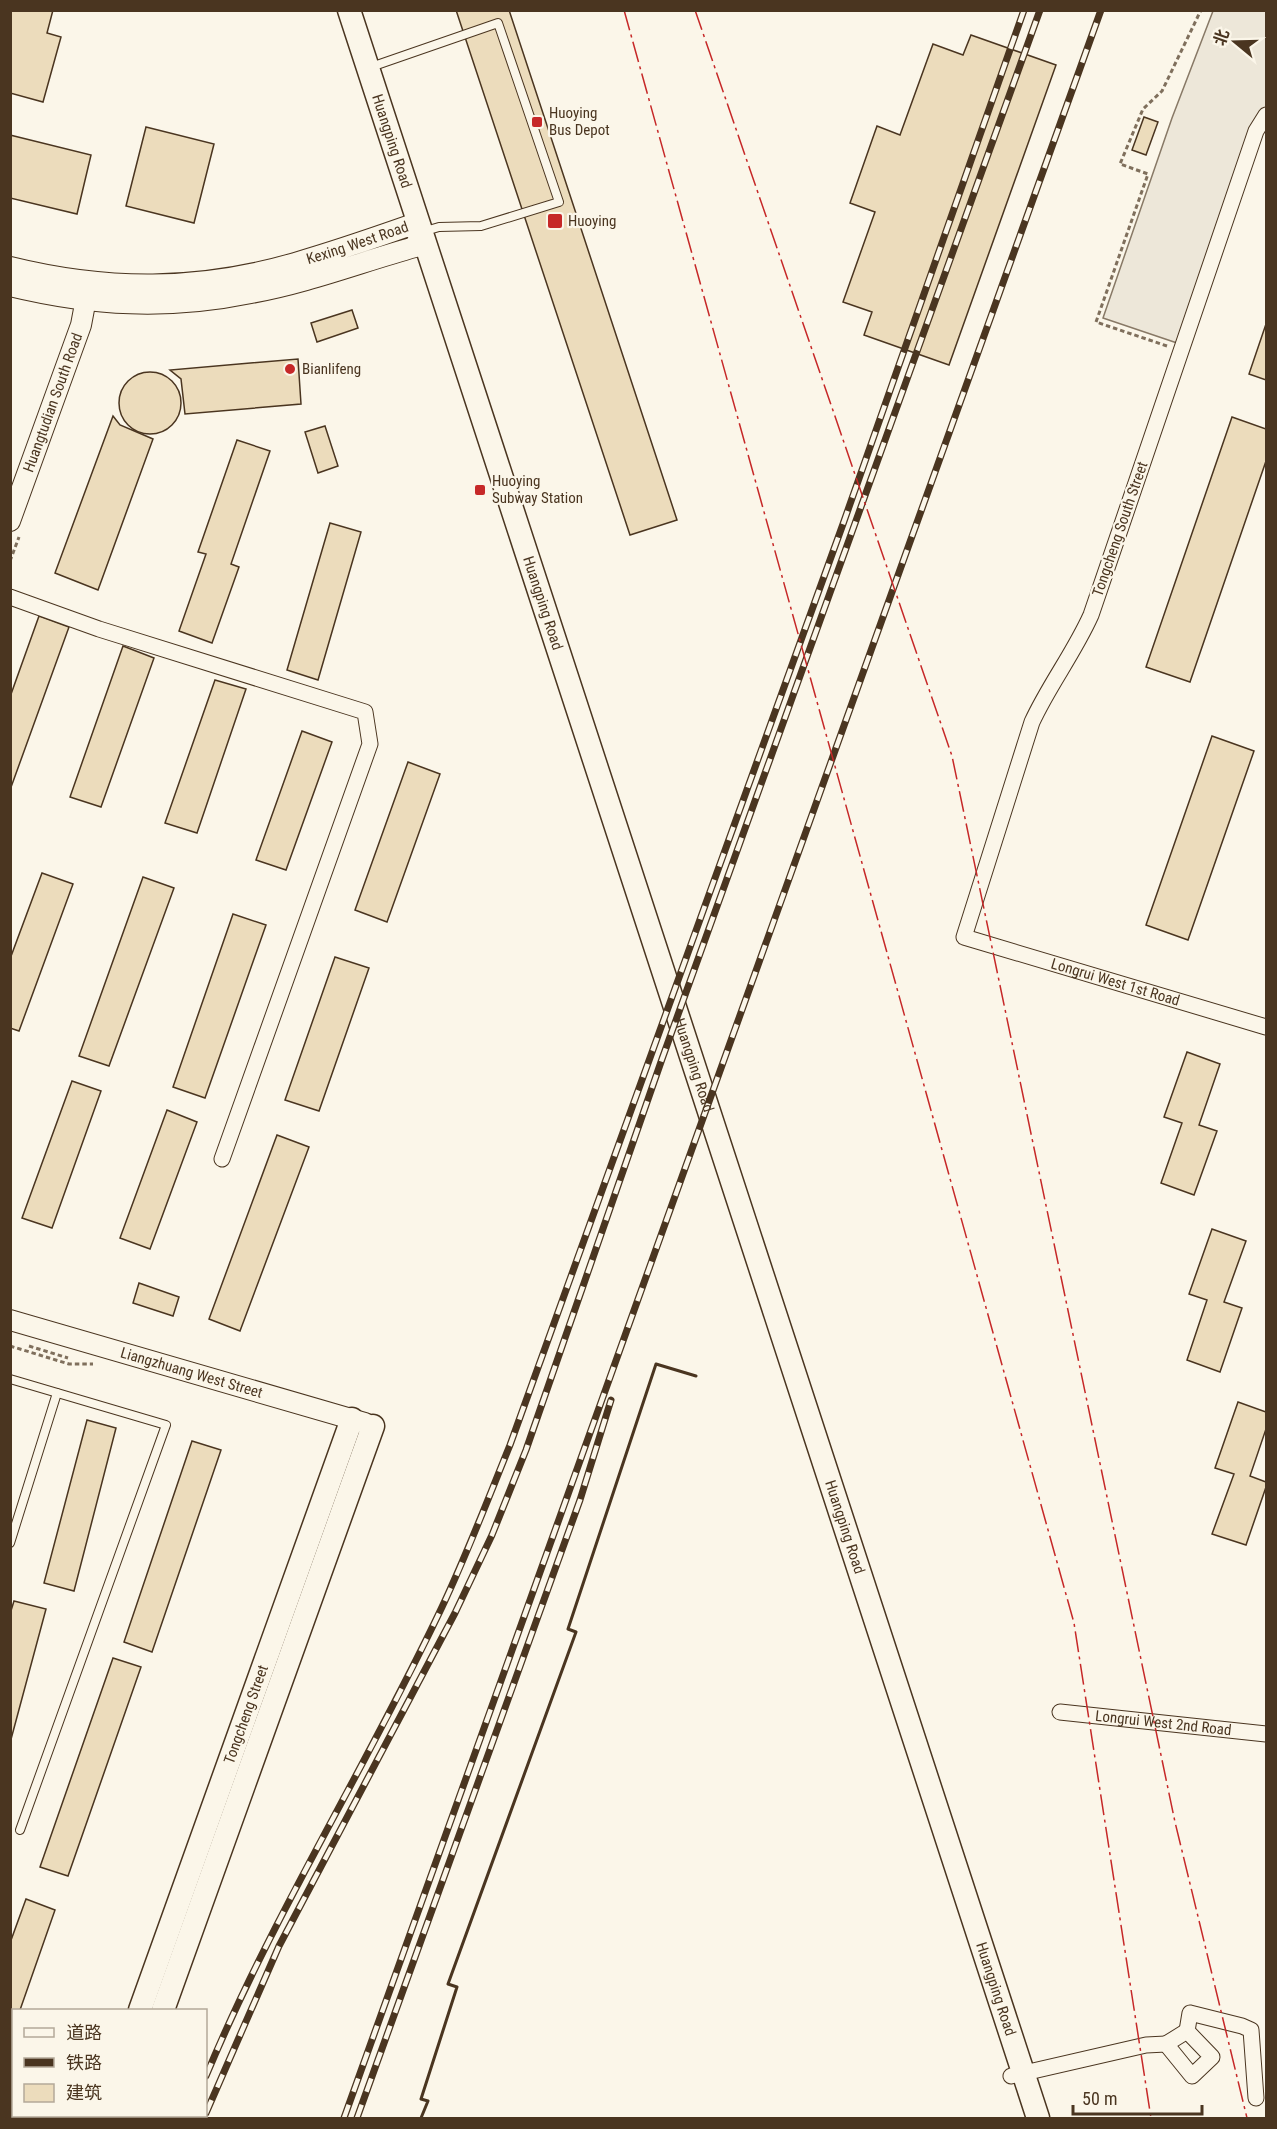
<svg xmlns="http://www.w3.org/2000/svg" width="1277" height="2129" viewBox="0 0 1277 2129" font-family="'Roboto Condensed','Noto Sans SC',sans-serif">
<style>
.parking{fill:#ede7d9;stroke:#887966;stroke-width:1.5}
.building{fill:#ecdcbc;stroke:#4a3520;stroke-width:1.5}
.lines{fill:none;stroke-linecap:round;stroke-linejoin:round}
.service-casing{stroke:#4a3520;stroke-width:10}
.minor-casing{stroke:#4a3520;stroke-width:17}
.tertiary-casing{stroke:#4a3520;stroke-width:22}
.secondary-casing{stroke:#4a3520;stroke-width:25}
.path{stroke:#7f6f5c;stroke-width:3;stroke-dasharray:4.5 3;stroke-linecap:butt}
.service{stroke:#fbf6e9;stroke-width:8}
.minor{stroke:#fbf6e9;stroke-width:15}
.tertiary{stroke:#fbf6e9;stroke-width:20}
.secondary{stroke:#fbf6e9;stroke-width:22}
.rail-casing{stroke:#4a3520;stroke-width:7}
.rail{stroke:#fbf6e9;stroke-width:4.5;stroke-dasharray:14;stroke-linecap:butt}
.wall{stroke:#4a3520;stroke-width:3}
.power{stroke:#c62828;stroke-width:1.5;stroke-dasharray:21 4.5 3 4.5;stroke-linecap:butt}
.poi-dot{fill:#c62828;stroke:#fbf6e9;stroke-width:2}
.labels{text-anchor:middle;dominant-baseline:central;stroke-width:4.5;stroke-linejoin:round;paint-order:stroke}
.poi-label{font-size:15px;fill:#4a3520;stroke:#fbf6e9;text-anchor:start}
.street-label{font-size:15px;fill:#4a3520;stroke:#fbf6e9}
</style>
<rect width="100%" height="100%" fill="#fbf6e9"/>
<path class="parking" d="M1213 11H1266V113L1183 345 1103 318 1172 118Z"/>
<g class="building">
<path d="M10 10H53L47 33 61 37 43 102 10 93Z"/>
<path d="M456 10H509L677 520 630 535Z"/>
<path d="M971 35 1056 65 949 365 864 335 872 312 843 302 875 212 850 203 877 126 900 135 933 44 963 55Z"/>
<path d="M1144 117 1158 122 1146 155 1132 150Z"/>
<path d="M146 127 214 144 194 223 126 206Z"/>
<path d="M10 135 91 155 77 214 10 198Z"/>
<path d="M352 310 358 328 317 342 311 323Z"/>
<path d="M1266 324V380L1249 374Z"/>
<path d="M298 359 301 404 185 414 181 379 170 370Z"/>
<circle cx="150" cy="403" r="31"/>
<path d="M113 416 120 425 153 439 98 590 55 573Z"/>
<path d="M1232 417 1266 429V461L1190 682 1146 667Z"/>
<path d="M325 426 338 466 318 473 305 432Z"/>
<path d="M237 440 270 451 231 564 239 567 212 643 179 631 206 554 198 552Z"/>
<path d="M330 523 361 532 318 680 287 670Z"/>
<path d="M39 616 69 627 10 790V697Z"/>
<path d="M123 646 154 658 101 807 70 797Z"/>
<path d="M215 680 246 689 197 833 165 823Z"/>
<path d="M302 731 332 742 286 870 256 860Z"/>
<path d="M1212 736 1254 751 1188 940 1146 925Z"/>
<path d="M408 762 440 774 387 922 355 910Z"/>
<path d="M42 873 73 884 19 1031 10 1028V959Z"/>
<path d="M143 877 174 888 109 1066 79 1056Z"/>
<path d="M233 914 266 925 205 1098 173 1087Z"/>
<path d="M335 957 369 968 319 1111 285 1100Z"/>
<path d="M1187 1052 1220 1064 1199 1125 1217 1131 1194 1195 1161 1183 1182 1123 1164 1117Z"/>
<path d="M72 1081 101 1091 52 1228 22 1218Z"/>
<path d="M167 1110 197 1122 150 1249 120 1238Z"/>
<path d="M277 1135 309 1147 240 1331 209 1319Z"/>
<path d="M1212 1229 1246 1241 1224 1302 1242 1308 1220 1372 1187 1360 1207 1300 1189 1294Z"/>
<path d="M139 1283 179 1297 173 1316 133 1303Z"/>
<path d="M1238 1402 1266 1412V1429L1250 1476 1266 1482V1487L1246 1545 1212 1534 1234 1474 1215 1468Z"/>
<path d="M87 1420 116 1428 74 1591 44 1583Z"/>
<path d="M192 1441 221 1450 152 1652 124 1642Z"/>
<path d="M14 1601 46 1609 10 1743V1614Z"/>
<path d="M113 1658 141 1667 68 1876 40 1867Z"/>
<path d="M26 1899 55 1910 20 2010H14V2030L10 2039V1943Z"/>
</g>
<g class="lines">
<g class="service-casing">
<g id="service">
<path d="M371 67 498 23 559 202 481 226 439 227 422 232"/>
<path d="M10 1379 166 1425 20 1830"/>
<path d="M10 1543 57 1393"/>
</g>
</g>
<g class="minor-casing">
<g id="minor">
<path id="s1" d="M1266 115 1256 131 1091 615C1074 653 1049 685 1032 722L964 937 1266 1027"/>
<path d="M10 597 99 629 365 712 370 744 222 1159"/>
<path id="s2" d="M1060 1712 1266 1734"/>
<path d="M1187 2031 1190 2013 1242 2026 1251 2030 1256 2098"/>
<path d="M1187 2031 1212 2057 1192 2076 1166 2044Z"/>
<path d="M1011 2076 1146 2045 1166 2044"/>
</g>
</g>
<g class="tertiary-casing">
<g id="tertiary">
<path id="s3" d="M10 267C107 291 199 291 295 263 333 252 371 239 408 226L421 232 415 247C361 262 307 283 251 293 168 310 93 306 10 286"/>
<path id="s4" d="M10 521 81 325 88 288"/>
<path id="s5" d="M10 1320 365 1423"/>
</g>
</g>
<g class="secondary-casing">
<g id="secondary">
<path id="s6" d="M349 10 1038 2118"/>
<path id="s7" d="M140 2010 352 1419"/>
<path d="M163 2010 373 1426"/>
<path d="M101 2118 102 2116"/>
<path d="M125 2118 126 2116"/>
</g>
</g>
<g class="path">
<path d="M1167 346 1096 322 1148 174 1120 164 1143 109 1162 91 1201 10"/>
<path d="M10 561 19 537"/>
<path d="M10 1346 69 1364H93"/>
<path d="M29 1346 68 1358"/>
<path d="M78 2118 80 2116"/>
</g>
<use href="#service" class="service"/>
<use href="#minor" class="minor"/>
<use href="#tertiary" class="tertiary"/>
<use href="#secondary" class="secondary"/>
<g class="rail-casing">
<g id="rail">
<path d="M206 2076C273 1915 367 1766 442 1607 467 1554 488 1499 510 1445L843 524 1024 10"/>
<path d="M206 2113 279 1946 455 1613 492 1535 526 1450 662 1059 1040 10"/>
<path d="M188 2118 189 2116"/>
<path d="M344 2118 1101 10"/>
<path d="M357 2118 580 1500 611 1400"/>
</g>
</g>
<use href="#rail" class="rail"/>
<path class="wall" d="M421 2118 428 2101 421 2099 457 1987 448 1984 576 1632 568 1629 656 1364 696 1376"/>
<g class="power">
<path d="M624 10 1074 1623 1151 2118"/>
<path d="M695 10 952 756 1175 1822 1247 2118"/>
</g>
</g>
<g class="poi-dot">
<rect x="531" y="116" width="12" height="12" rx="3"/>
<rect x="547" y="213" width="16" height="16" rx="3"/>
<circle cx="290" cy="369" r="6"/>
<rect x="474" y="484" width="12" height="12" rx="3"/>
</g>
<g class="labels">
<g class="poi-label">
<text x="549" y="113">Huoying<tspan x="549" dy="17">Bus Depot</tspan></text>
<text x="568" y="221">Huoying</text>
<text x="302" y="369">Bianlifeng</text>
<text x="492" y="481">Huoying<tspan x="492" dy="17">Subway Station</tspan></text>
</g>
<g class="street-label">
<text stroke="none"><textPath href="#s6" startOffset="138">Huangping Road</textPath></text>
<text stroke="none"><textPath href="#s3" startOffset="354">Kexing West Road</textPath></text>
<text stroke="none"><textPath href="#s4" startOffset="126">Huangtudian South Road</textPath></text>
<text transform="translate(1120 529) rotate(-71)">Tongcheng South Street</text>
<text stroke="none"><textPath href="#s6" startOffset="624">Huangping Road</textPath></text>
<text stroke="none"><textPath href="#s1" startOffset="1036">Longrui West 1st Road</textPath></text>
<text stroke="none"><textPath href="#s6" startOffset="1110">Huangping Road</textPath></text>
<text stroke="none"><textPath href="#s5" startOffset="189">Liangzhuang West Street</textPath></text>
<text stroke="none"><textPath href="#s6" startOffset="1596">Huangping Road</textPath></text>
<text stroke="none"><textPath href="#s7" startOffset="314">Tongcheng Street</textPath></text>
<text stroke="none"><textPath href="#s2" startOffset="104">Longrui West 2nd Road</textPath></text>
<text stroke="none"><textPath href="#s6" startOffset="2082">Huangping Road</textPath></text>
</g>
</g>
<rect width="1277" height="2129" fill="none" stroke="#4a3520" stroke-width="24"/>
<rect x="12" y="2009" width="195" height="108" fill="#fbf6e9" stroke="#b4a999" stroke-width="1.5"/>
<rect x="24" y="2028" width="30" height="9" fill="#fbf6e9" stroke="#b4a999" stroke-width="1.5"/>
<text x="66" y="2039" font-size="18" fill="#4a3520">道路</text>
<rect x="24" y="2058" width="30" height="9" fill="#4a3520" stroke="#b4a999" stroke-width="1.5"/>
<text x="66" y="2069" font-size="18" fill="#4a3520">铁路</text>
<rect x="24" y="2084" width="30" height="18" fill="#ecdcbc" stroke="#b4a999" stroke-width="1.5"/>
<text x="66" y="2099" font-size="18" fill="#4a3520">建筑</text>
<g transform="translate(1235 42) rotate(289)" stroke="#fbf6e9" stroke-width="4.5" paint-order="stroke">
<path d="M0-4.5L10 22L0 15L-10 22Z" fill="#4a3520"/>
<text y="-9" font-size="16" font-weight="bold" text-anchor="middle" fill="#4a3520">北</text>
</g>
<path d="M1073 2105v9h129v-9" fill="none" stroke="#4a3520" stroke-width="3"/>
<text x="1082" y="2105" font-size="18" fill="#4a3520" stroke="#fbf6e9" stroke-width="4.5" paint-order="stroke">50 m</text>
</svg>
